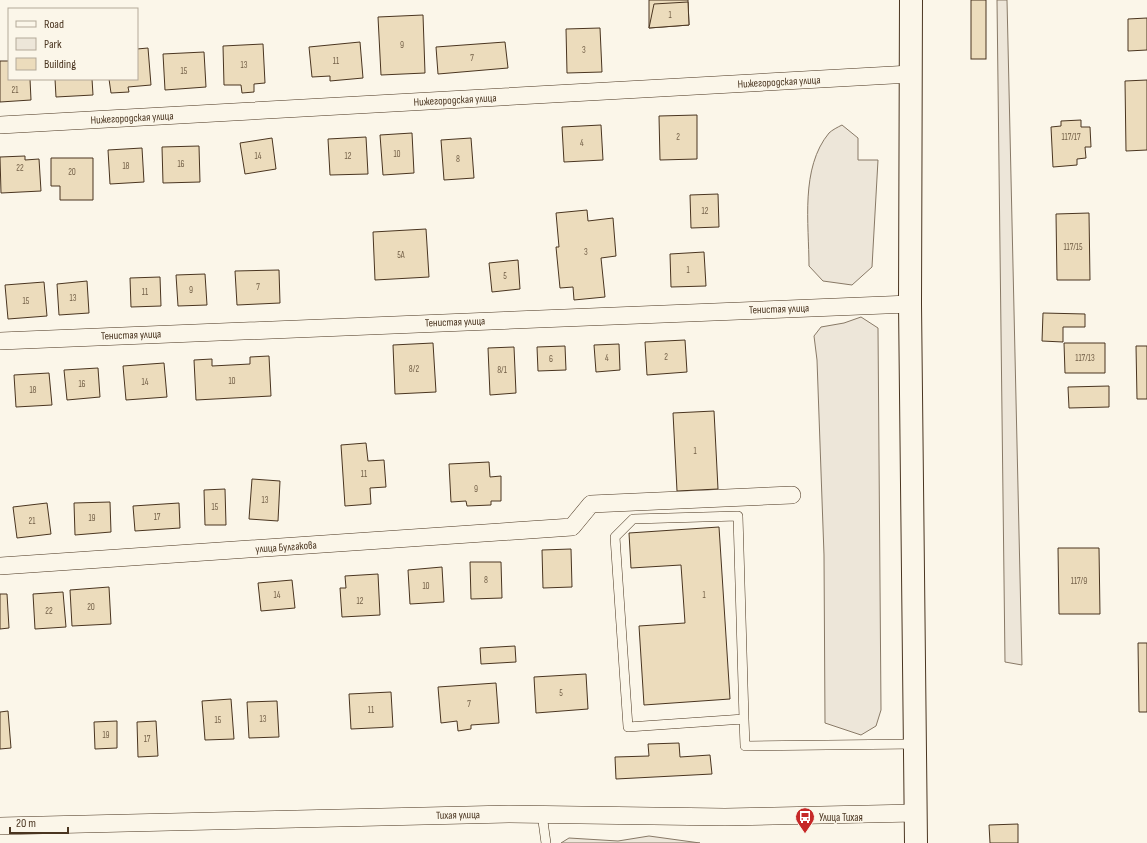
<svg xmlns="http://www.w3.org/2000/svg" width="1147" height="843" viewBox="0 0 1147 843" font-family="'Sofia Sans Condensed',sans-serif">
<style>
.green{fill:#ede6d9;stroke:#887966}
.building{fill:#ecdcbc;stroke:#4a3520}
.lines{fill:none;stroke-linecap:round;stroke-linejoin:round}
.service-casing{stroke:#4a3520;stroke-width:10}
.minor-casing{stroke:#4a3520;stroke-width:18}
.primary-casing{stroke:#4a3520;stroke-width:24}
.service{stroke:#fbf6e9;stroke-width:9}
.minor{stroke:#fbf6e9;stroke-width:17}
.primary{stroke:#fbf6e9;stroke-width:22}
.labels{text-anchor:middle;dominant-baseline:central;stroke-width:3;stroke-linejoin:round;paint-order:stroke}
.number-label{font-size:9px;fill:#725f47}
.street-label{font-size:11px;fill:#4a3520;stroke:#fbf6e9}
.poi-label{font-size:11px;fill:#4a3520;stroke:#fbf6e9;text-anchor:start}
</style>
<rect width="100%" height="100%" fill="#fbf6e9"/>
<g class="green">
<path d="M997 0H1007L1022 665 1005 662Z"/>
<path d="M842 125 858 138V160H878L872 267 852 285 823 281 809 266C809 224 800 168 829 133 832 130 838 127 842 125Z"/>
<path d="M861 317 878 328 881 710 876 726 861 735 825 723 824 555 817 360 814 336 821 327 844 323Z"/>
<path d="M649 836 700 843H561L569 838 618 841Z"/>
</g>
<g class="building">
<path d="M649 0H688L689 25 649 28Z"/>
<rect x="971" y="0" width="15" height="59"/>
<path d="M688 2 689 25 649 28 654 4Z"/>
<path d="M423 15 425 73 381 75 378 17Z"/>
<path d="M1147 18V50L1128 51V19Z"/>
<path d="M600 28 602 72 567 73 566 29Z"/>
<path d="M360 42 363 78 330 81V76L312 77 309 47Z"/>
<path d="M505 42 508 68 438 74 436 47Z"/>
<path d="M263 44 265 83 254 84V92L242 93 241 85H224L223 46Z"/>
<path d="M148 48 151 85 128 87 129 92 111 93 109 79H137V49Z"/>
<path d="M204 52 206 87 165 90 163 54Z"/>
<path d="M0 61H9V79H30L31 100 0 102Z"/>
<path d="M55 79H92L93 95 56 97Z"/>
<path d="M1147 80V150L1126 151 1125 81Z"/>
<path d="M697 115V159L660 160 659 116Z"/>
<path d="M1081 120V127H1090L1091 147H1085L1086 158 1077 159V165L1053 167 1051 127 1061 126V121Z"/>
<path d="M601 125 603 160 564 162 562 127Z"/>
<path d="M412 133 414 173 383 175 380 135Z"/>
<path d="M366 137 368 174 330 175 328 139Z"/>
<path d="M272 138 276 169 245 174 240 143Z"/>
<path d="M471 138 474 178 444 180 441 140Z"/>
<path d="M199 146 200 182 163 183 162 147Z"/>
<path d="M142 148 144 182 110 184 108 150Z"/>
<path d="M25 156V160L39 159 41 191 1 193 0 157Z"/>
<path d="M51 158H93V200H60V186H51Z"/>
<path d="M718 194 719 227 691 228 690 195Z"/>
<path d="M587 210 588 221 613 218 616 256 601 258 605 297 574 300 573 287 560 288 556 247H559L556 213Z"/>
<path d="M1089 213 1090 280H1057L1056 214Z"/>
<path d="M426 229 429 277 375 280 373 232Z"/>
<path d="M704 252 706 286 671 287 670 254Z"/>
<path d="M518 260 520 289 492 292 489 263Z"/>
<path d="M279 270 280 303 237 305 235 271Z"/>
<path d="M205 274 207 305 178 306 176 275Z"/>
<path d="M160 277 161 306 131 307 130 278Z"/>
<path d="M87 281 89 313 59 315 57 284Z"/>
<path d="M44 282 47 316 8 319 5 285Z"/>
<path d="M1043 313 1085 314V327H1063V342L1042 341Z"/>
<path d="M685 340 687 372 647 375 645 342Z"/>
<path d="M433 343 436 392 395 394 393 345Z"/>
<path d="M1064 343H1105V373H1065Z"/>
<path d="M619 344 620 370 596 372 594 345Z"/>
<path d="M565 346 566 370 538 371 537 347Z"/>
<path d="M1136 346H1147V399H1137Z"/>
<path d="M514 347 516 393 490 395 488 348Z"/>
<path d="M269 356 271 396 196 400 194 360 212 359V366L250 364V357Z"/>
<path d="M164 363 167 397 126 400 123 366Z"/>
<path d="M98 368 100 397 67 400 64 370Z"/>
<path d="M49 373 52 405 16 407 14 375Z"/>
<path d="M1109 386V407L1069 408 1068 387Z"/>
<path d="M714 411 718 489 677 491 673 413Z"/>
<path d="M366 443 368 461 384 460 386 487 370 488 371 504 345 506 341 445Z"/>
<path d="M489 462 490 477 501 476V501H491V505L467 506 466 501 451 502 449 464Z"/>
<path d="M252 479 280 481 278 521 249 519Z"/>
<path d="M225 489 226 525H205L204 490Z"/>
<path d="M110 502 111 532 75 535 74 503Z"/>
<path d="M47 503 51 534 17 538 13 507Z"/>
<path d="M179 503 180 528 135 531 133 506Z"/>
<path d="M719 527 730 699 644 705 639 626 685 623 681 565 631 568 629 533Z"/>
<path d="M1058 548H1099L1100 614H1059Z"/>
<path d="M571 549 572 587 543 588 542 550Z"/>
<path d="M470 562H501L502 598 471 599Z"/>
<path d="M442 567 444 602 410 604 408 570Z"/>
<path d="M378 574 380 615 342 617 340 588H346L345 576Z"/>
<path d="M292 580 295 608 261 611 258 583Z"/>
<path d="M109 587 111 624 72 626 70 590Z"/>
<path d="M63 592 66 627 35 629 33 594Z"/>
<path d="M0 594H7L9 628 0 629Z"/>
<path d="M1138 643H1147V712H1139Z"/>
<path d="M515 646 516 662 481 664 480 648Z"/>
<path d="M586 674 588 709 536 713 534 677Z"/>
<path d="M496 683 499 723 471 725V729L458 731 457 721 441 723 438 687Z"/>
<path d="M391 692 393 727 351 729 349 694Z"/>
<path d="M231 699 234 739 205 740 202 701Z"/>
<path d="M277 701 279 737 249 738 247 702Z"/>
<path d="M8 711 11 748 0 749V712Z"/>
<path d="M117 721V748L95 749 94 722Z"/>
<path d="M156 721 158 756 138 757 137 722Z"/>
<path d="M679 743 680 757 710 755 712 774 616 779 615 757 649 756 648 744Z"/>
<path d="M1018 824V843H990L989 825Z"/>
</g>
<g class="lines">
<g class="service-casing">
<g id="service">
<path d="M744 719 628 727 615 537 633 519 738 516 744 719 745 746 914 744"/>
<path d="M542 814 546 843"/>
</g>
</g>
<g class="minor-casing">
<g id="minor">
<path d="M0 125 911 74"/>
<path d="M0 341 910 304"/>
<path d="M0 566 572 527 591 504 792 495"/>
<path d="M0 826 509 814 725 817 915 813"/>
</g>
</g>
<g class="primary-casing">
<path id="primary" d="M911 0 910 304 916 843"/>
</g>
<use href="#service" class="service"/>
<use href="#minor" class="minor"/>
<use href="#primary" class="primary"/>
</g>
<defs>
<g id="bus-pin" transform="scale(1)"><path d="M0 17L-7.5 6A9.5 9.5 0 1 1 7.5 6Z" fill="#c62828" stroke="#fbf6e9"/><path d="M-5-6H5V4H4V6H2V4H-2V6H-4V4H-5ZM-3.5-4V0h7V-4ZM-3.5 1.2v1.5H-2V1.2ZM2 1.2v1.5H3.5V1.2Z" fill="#fff"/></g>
</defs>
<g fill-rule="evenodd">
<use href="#bus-pin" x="805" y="817"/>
</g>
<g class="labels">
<g class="number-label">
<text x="670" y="15">1</text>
<text x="402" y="45">9</text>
<text x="584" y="50">3</text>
<text x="472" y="58">7</text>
<text x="336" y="61">11</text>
<text x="244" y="65">13</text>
<text x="184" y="71">15</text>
<text x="15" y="90">21</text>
<text x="678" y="137">2</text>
<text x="1071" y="137">117/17</text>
<text x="582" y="143">4</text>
<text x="397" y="154">10</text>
<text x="258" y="156">14</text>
<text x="348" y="156">12</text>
<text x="458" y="159">8</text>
<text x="181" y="164">16</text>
<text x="126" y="166">18</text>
<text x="20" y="168">22</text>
<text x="72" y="172">20</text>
<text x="705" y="211">12</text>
<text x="1073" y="247">117/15</text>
<text x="586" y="252">3</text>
<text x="401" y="255">5А</text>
<text x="688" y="270">1</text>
<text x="505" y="276">5</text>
<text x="258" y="287">7</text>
<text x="191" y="290">9</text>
<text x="145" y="292">11</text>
<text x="73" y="298">13</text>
<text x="26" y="301">15</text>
<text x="666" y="357">2</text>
<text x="607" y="358">4</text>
<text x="1085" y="358">117/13</text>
<text x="551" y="359">6</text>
<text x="414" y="369">8/2</text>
<text x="502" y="370">8/1</text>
<text x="232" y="381">10</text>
<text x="145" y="382">14</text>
<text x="82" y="384">16</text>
<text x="33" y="390">18</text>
<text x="695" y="451">1</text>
<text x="364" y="474">11</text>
<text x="476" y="489">9</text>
<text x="265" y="500">13</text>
<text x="215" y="507">15</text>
<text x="157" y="517">17</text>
<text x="92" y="518">19</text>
<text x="32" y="521">21</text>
<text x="486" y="580">8</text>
<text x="1079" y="581">117/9</text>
<text x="426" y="586">10</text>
<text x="277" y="595">14</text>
<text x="704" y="595">1</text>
<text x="360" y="601">12</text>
<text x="91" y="607">20</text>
<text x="49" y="611">22</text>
<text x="561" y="693">5</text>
<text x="469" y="704">7</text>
<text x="371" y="710">11</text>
<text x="263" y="719">13</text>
<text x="218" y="720">15</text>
<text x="106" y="735">19</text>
<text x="147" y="739">17</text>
</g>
<g class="street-label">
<text transform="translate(779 82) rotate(-3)">Нижегородская улица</text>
<text transform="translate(455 100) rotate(-3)">Нижегородская улица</text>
<text transform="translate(132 118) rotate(-3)">Нижегородская улица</text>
<text transform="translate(779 309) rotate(-2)">Тенистая улица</text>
<text transform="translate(455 322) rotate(-2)">Тенистая улица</text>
<text transform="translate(131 335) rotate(-2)">Тенистая улица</text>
<text transform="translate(286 547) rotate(-4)">улица Булгакова</text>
<text transform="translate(458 815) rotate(-1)">Тихая улица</text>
</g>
<g class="poi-label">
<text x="819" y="817">Улица Тихая</text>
</g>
</g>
<rect x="8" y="8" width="130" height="72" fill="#fbf6e9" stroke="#b4a999"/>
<rect x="16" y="21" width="20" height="6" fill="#fbf6e9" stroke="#b4a999"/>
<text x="44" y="28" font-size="12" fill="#4a3520">Road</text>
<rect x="16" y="38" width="20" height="12" fill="#ede6d9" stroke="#b4a999"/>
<text x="44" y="48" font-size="12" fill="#4a3520">Park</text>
<rect x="16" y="58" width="20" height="12" fill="#ecdcbc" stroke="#b4a999"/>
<text x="44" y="68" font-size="12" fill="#4a3520">Building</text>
<path d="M10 827v6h58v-6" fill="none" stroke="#4a3520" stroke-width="2"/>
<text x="16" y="827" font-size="12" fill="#4a3520" stroke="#fbf6e9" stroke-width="3" paint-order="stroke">20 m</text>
</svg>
